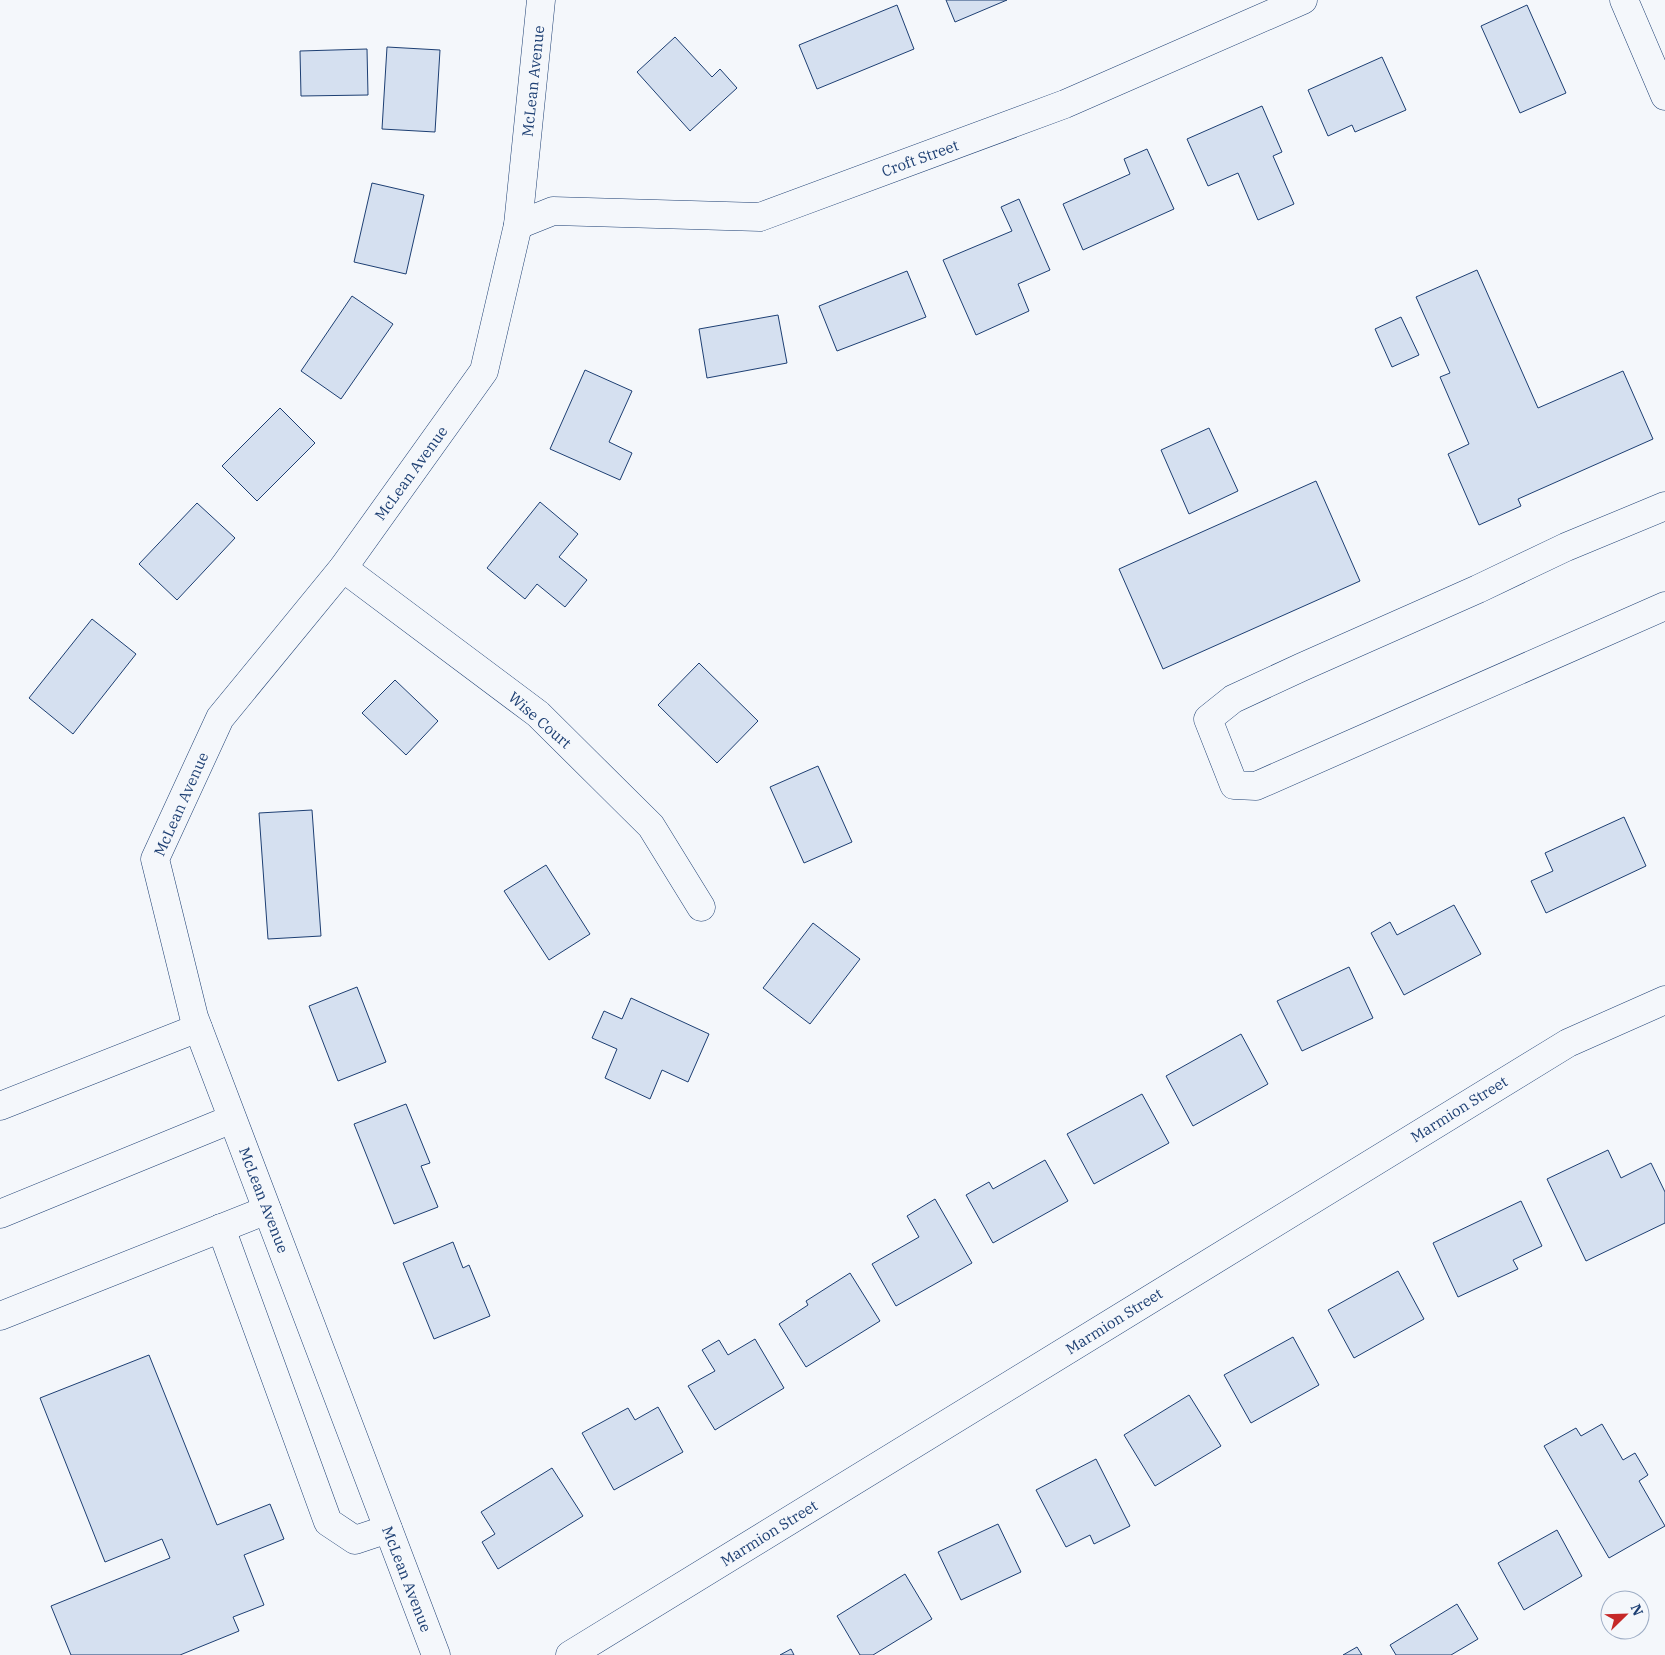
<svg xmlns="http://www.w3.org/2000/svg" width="1665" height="1655" viewBox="0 0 1665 1655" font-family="'IBM Plex Serif',serif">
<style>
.building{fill:#d5e0f0;stroke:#1d3f73}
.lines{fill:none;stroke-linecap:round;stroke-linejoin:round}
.minor-casing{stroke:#1d3f73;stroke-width:29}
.minor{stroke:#f4f7fb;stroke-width:28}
.labels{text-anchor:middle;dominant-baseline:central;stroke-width:4;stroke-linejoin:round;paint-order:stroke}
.street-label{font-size:15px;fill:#1d3f73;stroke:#f4f7fb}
</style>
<rect width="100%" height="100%" fill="#f4f7fb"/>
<g class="building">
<path d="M946 0H1007L955 22Z"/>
<path d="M897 5 914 49 817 89 799 45Z"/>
<path d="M1527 5 1566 93 1520 113 1481 26Z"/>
<path d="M675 37 712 77 720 69 737 88 690 131 637 72Z"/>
<path d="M387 47 440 50 435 132 382 129Z"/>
<path d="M367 49 368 95 301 96 300 51Z"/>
<path d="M1382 57 1406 110 1355 132 1352 125 1328 136 1308 90Z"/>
<path d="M1262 106 1282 152 1273 156 1294 204 1258 220 1238 173 1208 186 1187 139Z"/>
<path d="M1147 149 1174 209 1083 250 1063 204 1130 174 1124 159Z"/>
<path d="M372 183 424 195 406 274 354 262Z"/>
<path d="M1019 199 1050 270 1018 284 1029 311 976 335 943 260 1012 231 1001 207Z"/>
<path d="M1477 270 1538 408 1623 371 1653 439 1518 499 1521 506 1479 525 1448 454 1469 444 1440 377 1450 373 1416 297Z"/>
<path d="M907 271 926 317 837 351 819 306Z"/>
<path d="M352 296 393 324 341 399 301 371Z"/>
<path d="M778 315 787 363 707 378 699 329Z"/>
<path d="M1401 317 1419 355 1392 367 1375 329Z"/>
<path d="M585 370 632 391 609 442 632 453 620 480 550 449Z"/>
<path d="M280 408 315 443 257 501 222 466Z"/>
<path d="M1209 428 1238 491 1189 514 1161 450Z"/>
<path d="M1316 481 1360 581 1163 669 1119 569Z"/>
<path d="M540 502 578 534 559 557 587 580 565 607 537 584 525 599 487 568Z"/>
<path d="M197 503 235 538 177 600 139 564Z"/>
<path d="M92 619 136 654 73 734 29 698Z"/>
<path d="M699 663 758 721 717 763 658 705Z"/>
<path d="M395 680 438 721 406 755 362 713Z"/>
<path d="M818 766 852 842 804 863 770 787Z"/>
<path d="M312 810 321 936 268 939 259 813Z"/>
<path d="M1624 817 1646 866 1546 913 1531 881 1553 871 1545 853Z"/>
<path d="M546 865 590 934 549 960 504 891Z"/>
<path d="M1454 905 1481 954 1404 995 1371 933 1390 922 1397 935Z"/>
<path d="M813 923 860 959 810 1024 763 988Z"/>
<path d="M1349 967 1373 1018 1302 1051 1277 1001Z"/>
<path d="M357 987 386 1062 338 1081 309 1006Z"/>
<path d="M631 998 709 1034 688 1082 662 1070 650 1099 605 1078 617 1049 592 1038 604 1011 622 1019Z"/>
<path d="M1241 1034 1268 1084 1193 1126 1166 1076Z"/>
<path d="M1142 1094 1169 1143 1094 1184 1067 1134Z"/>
<path d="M406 1104 430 1163 421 1166 438 1207 394 1224 354 1124Z"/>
<path d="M1608 1150 1621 1178 1651 1163 1665 1192V1223L1586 1261 1547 1179Z"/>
<path d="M1045 1160 1068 1201 993 1243 966 1195 989 1182 993 1189Z"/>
<path d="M935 1199 972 1263 896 1306 872 1264 919 1237 907 1216Z"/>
<path d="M1521 1201 1542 1246 1513 1260 1518 1269 1458 1297 1433 1243Z"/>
<path d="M453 1242 463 1268 469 1265 490 1316 434 1339 403 1263Z"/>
<path d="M1398 1271 1424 1319 1354 1358 1328 1310Z"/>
<path d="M850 1273 880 1321 806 1367 779 1324 808 1305 806 1301Z"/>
<path d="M1293 1337 1319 1385 1251 1423 1224 1375Z"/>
<path d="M755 1339 784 1388 715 1430 688 1386 715 1371 702 1350 719 1340 728 1355Z"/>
<path d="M149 1355 217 1525 270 1504 284 1539 244 1555 264 1605 233 1617 239 1631 180 1655H71L51 1606 170 1558 162 1539 105 1562 40 1398Z"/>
<path d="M1189 1395 1221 1446 1155 1486 1124 1435Z"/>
<path d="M658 1407 683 1452 614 1490 582 1433 628 1408 635 1420Z"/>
<path d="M1602 1424 1623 1460 1635 1453 1648 1475 1639 1481 1665 1526 1609 1558 1544 1446 1576 1428 1581 1436Z"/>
<path d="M1096 1459 1130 1526 1094 1544 1090 1535 1066 1547 1036 1490Z"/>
<path d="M552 1468 583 1516 498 1569 482 1542 495 1534 481 1512Z"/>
<path d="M998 1524 1021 1572 961 1600 938 1552Z"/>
<path d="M1557 1530 1582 1576 1524 1610 1498 1563Z"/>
<path d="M905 1574 932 1619 873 1655H860L837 1616Z"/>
<path d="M1457 1604 1478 1639 1451 1655H1396L1390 1645Z"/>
<path d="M1357 1647 1362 1655H1343Z"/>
<path d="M791 1649 794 1655H780Z"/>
</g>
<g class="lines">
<g class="minor-casing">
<g id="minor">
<path d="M1624 0 1665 96"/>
<path d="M518 225 553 211 760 217 1065 104 1303 0"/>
<path d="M1665 506 1566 547 1478 589 1302 667 1233 699 1208 719 1234 785 1256 786 1665 606"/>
<path d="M343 568 538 714 651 826 701 907"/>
<path d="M0 1106 198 1028"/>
<path d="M0 1214 232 1119"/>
<path d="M221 1228 328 1522 355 1540 388 1529"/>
<path d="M0 1316 267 1210"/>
<path d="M436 1655 194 1017 155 859 220 718 343 568 484 371 518 225 541 0"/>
<path d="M570 1655 1568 1043 1665 1000"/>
</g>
</g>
<use href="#minor" class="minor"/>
</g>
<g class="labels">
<g class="street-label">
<text transform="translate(533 81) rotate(-84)">McLean Avenue</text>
<text transform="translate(920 158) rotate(-20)">Croft Street</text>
<text transform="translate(411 473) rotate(-54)">McLean Avenue</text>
<text transform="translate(540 720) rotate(41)">Wise Court</text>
<text transform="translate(181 804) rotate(-66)">McLean Avenue</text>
<text transform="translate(1459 1109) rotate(-32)">Marmion Street</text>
<text transform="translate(264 1200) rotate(69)">McLean Avenue</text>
<text transform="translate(1114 1321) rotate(-32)">Marmion Street</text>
<text transform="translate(769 1533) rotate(-32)">Marmion Street</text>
<text transform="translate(407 1579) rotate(69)">McLean Avenue</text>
</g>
</g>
<g transform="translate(1625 1615) rotate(67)"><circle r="24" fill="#f4f7fb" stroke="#9eadc5"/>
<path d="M0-4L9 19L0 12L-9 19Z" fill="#c62828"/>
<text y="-8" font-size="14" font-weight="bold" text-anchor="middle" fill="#1d3f73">N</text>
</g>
</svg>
